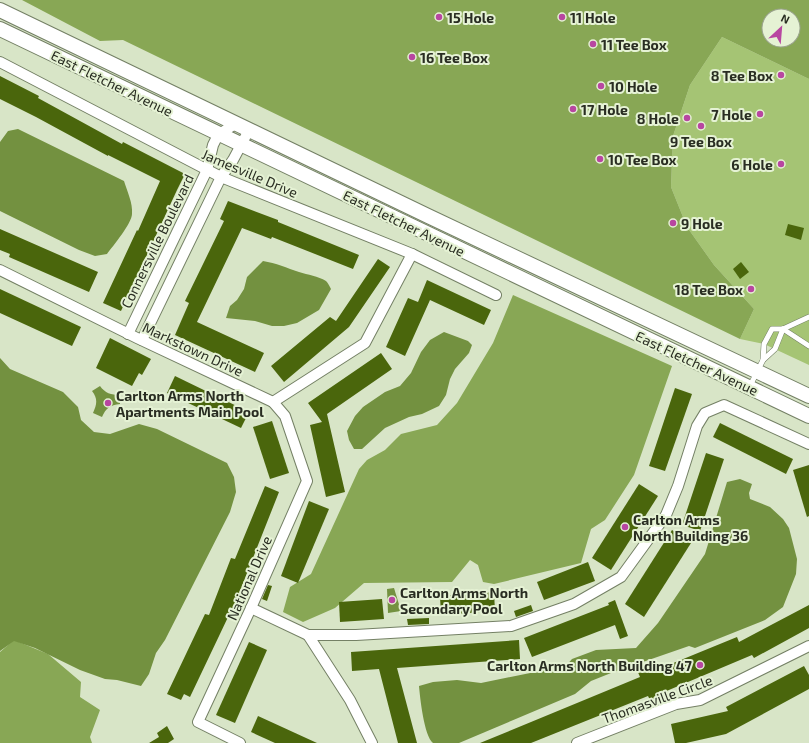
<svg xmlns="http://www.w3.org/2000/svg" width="809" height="743" viewBox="0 0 809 743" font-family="'Exo 2',sans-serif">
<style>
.green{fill:#a5c474}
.forest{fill:#88a755;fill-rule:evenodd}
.water{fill:#739140}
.building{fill:#4a660c}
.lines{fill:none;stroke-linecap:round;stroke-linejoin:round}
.lane-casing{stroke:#748065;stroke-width:6}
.street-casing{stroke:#748065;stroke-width:12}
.secondary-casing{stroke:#748065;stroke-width:16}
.lane{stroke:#fff;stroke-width:5}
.street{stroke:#fff;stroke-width:10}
.secondary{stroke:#fff;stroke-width:14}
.poi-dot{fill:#b846a1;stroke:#e5f2d4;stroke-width:1.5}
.labels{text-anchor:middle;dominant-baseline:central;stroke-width:4;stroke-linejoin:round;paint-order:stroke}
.poi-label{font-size:14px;font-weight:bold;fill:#292d22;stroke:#e5f2d4;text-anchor:start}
.street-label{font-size:14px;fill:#292d22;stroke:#e5f2d4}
</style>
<rect width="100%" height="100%" fill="#d8e5c7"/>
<path class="green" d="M722 37 809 79V365L764 344 740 339 754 309 714 265 687 227 671 187 673 136 690 85Z"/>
<g class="forest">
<path d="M22 0H809V79L722 37 690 85 673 136 671 187 687 227 714 265 754 309 740 339 123 40 100 41ZM769 16H793V40H769Z"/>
<path d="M513 295 672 366 634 475 605 520 591 529 581 563 494 584 483 582 478 565 470 560 452 582 364 583 335 608 303 622 283 612 290 587 311 574 359 469 367 460 385 450 401 434 437 425 457 403 493 343Z"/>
<path d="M14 640 48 654 81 682 80 697 100 710 90 737 92 743H0V652Z"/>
</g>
<g class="water">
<path d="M18 129 124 181C127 191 133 203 132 214 132 223 113 246 107 254L95 256 79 250 0 211V142L8 131Z"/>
<path d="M263 261C276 263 287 268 299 272 308 275 318 276 326 281 328 283 330 287 331 289L319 310 297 323 284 326H272L255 321 226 318 230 306 237 300 244 289 247 277Z"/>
<path d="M444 332 468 341 472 345 469 353 455 369 450 379 446 395 439 406 422 414 409 417 385 428 362 449H354L349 440 347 431 355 416 363 407 385 392 400 386 411 373 421 352 430 340Z"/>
<path d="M0 358 10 369 63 392 78 407 81 420 94 432 110 434 139 424 157 429 227 463 234 477 236 492 230 512 165 640 156 653 149 674 141 686 117 680 105 679 80 670 35 648 14 641 0 651Z"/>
<path d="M100 386C105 393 111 395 120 395V404C110 405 106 408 102 417L93 413C97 404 98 399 92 391Z"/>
<path d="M740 479 752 484 749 493 750 499 770 507 783 519 789 528 797 559 796 574 783 607 765 620 695 648 689 646 611 673 591 681 575 694 459 743H433C424 736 420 697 419 686L433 682 457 680 481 683 545 670 564 668 572 659 596 650 636 648 658 623 705 554 727 482Z"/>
<path d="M394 588 401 611 388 613 387 589Z"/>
</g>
<g class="building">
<path d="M0 76 39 96 38 98 122 144 123 142 185 174 177 190 121 311 103 303 137 230 138 231 160 181 108 155V156L36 117 0 99Z"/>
<path d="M228 201 278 220V222L359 255 353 269 272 237 271 239 242 228 197 322 264 353 255 372 175 335 189 303 185 301 224 221 220 219Z"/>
<path d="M788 224 804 228 801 240 785 235Z"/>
<path d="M0 229 98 272 89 292 9 257 10 254 0 250Z"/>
<path d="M378 259 390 267 349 327 284 382 271 366 330 317 336 321Z"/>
<path d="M741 262 749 272 740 279 733 269Z"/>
<path d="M427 280 491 310 484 325 430 300 405 356 386 347 408 298 418 302Z"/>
<path d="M0 289 81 327 72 346 0 313Z"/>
<path d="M110 338 151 359 142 375 139 373 132 386 96 368Z"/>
<path d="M381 353 392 369 327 414 345 492 326 497 310 425 322 422 308 403Z"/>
<path d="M175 376 249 412 241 428 167 393Z"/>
<path d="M675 388 692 394 665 471 649 466Z"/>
<path d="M272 421 289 473 270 479 253 427Z"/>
<path d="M720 423 793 459 786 474 713 437Z"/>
<path d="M706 453 724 459 700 531 682 525Z"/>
<path d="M809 465V516L807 517 793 470Z"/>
<path d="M639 484 658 496 611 570 592 558Z"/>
<path d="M265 486 279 492 230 616 229 615 190 697 184 694 181 700 167 694 205 614 209 615 231 558 235 559Z"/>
<path d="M309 501 329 509 298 583 281 576Z"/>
<path d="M672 530 691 543 644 617 625 604Z"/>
<path d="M588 562 595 581 544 600 537 582Z"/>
<path d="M268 585 272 586 267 601 262 599Z"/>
<path d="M494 592 495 611 441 615 440 596Z"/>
<path d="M382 599 384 619 340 622 339 602Z"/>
<path d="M615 600 628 636 620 639 615 625 532 657 524 638 609 605 608 603Z"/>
<path d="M531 605 533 611 516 617 514 611Z"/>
<path d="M809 605V628L754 658 752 655 657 695 658 697 650 700 648 696 531 743H480L640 677 637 670 646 666 649 673 737 637 739 642Z"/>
<path d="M429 618V624L408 625 407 619Z"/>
<path d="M519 640 520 659 397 668 417 743H398L379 669 352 671 351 652Z"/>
<path d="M249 642 267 650 235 723 216 715Z"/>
<path d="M804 666 809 675V689L726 734 686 743H675L671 724 728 711 726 707Z"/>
<path d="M258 716 317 743H275L251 732Z"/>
<path d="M167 726 174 739 168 743H149L159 737 157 733Z"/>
</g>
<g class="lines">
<g class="lane-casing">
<g id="lane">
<path d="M783 329 809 346"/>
<path d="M763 360 764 344 772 329H783L809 317"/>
<path d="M750 386 763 360 775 349 783 329"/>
</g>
</g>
<g class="street-casing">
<g id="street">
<path d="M0 62 221 177 412 254 496 295"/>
<path d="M0 270 137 338 273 402 365 343 412 254"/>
<path d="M128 334 207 170 213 145 218 135 235 124"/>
<path d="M142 340 221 177 233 160 249 130"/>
<path d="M251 608 308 635H356L511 626 574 604 621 577 666 515 678 486 697 426 705 413 724 405 809 444"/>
<path d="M308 635 350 700 372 743"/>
<path d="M240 743 198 722 251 608 307 481 285 416 273 402"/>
<path d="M577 743 676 704 700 700 809 646"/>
</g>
</g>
<g class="secondary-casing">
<g id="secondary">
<path d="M0 10 428 216 809 396"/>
<path d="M0 29 809 416"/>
</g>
</g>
<use href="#lane" class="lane"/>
<use href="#street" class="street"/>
<use href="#secondary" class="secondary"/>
</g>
<g class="poi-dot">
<circle cx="439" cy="17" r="4"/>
<circle cx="562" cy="17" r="4"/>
<circle cx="593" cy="44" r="4"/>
<circle cx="412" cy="57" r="4"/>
<circle cx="781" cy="75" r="4"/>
<circle cx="601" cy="86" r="4"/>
<circle cx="573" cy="109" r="4"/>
<circle cx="760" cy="114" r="4"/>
<circle cx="687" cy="118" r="4"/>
<circle cx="701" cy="126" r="4"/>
<circle cx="600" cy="159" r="4"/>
<circle cx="781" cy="164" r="4"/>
<circle cx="673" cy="223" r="4"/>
<circle cx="751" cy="289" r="4"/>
<circle cx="108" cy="403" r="4"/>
<circle cx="625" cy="527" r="4"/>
<circle cx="392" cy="600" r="4"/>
<circle cx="700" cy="665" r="4"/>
</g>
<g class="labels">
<g class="poi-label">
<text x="447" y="17">15 Hole</text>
<text x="570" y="17">11 Hole</text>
<text x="601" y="44">11 Tee Box</text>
<text x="420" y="57">16 Tee Box</text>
<text x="773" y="75" text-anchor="end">8 Tee Box</text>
<text x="609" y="86">10 Hole</text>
<text x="581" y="109">17 Hole</text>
<text x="752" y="114" text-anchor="end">7 Hole</text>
<text x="679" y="118" text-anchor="end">8 Hole</text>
<text x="701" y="141" text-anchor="middle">9 Tee Box</text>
<text x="608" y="159">10 Tee Box</text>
<text x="773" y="164" text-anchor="end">6 Hole</text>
<text x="681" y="223">9 Hole</text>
<text x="743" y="289" text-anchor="end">18 Tee Box</text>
<text x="116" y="395">Carlton Arms North<tspan x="116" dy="16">Apartments Main Pool</tspan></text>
<text x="633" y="519">Carlton Arms<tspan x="633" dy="16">North Building 36</tspan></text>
<text x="400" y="592">Carlton Arms North<tspan x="400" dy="16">Secondary Pool</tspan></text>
<text x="692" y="665" text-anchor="end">Carlton Arms North Building 47</text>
</g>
<g class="street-label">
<text transform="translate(112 83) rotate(26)">East Fletcher Avenue</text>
<text transform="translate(250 173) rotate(23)">Jamesville Drive</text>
<text transform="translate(404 223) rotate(26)">East Fletcher Avenue</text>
<text transform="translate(157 241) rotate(-64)">Connersville Boulevard</text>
<text transform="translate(193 349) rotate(25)">Markstown Drive</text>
<text transform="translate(697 363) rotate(25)">East Fletcher Avenue</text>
<text transform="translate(249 578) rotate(-66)">National Drive</text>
<text transform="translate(657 699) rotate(-20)">Thomasville Circle</text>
</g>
</g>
<g transform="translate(781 28) rotate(26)"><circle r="19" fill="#e5f2d4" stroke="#9aa38d"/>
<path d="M0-3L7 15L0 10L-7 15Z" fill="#b846a1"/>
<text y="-6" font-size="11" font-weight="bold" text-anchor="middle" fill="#292d22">N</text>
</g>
</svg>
